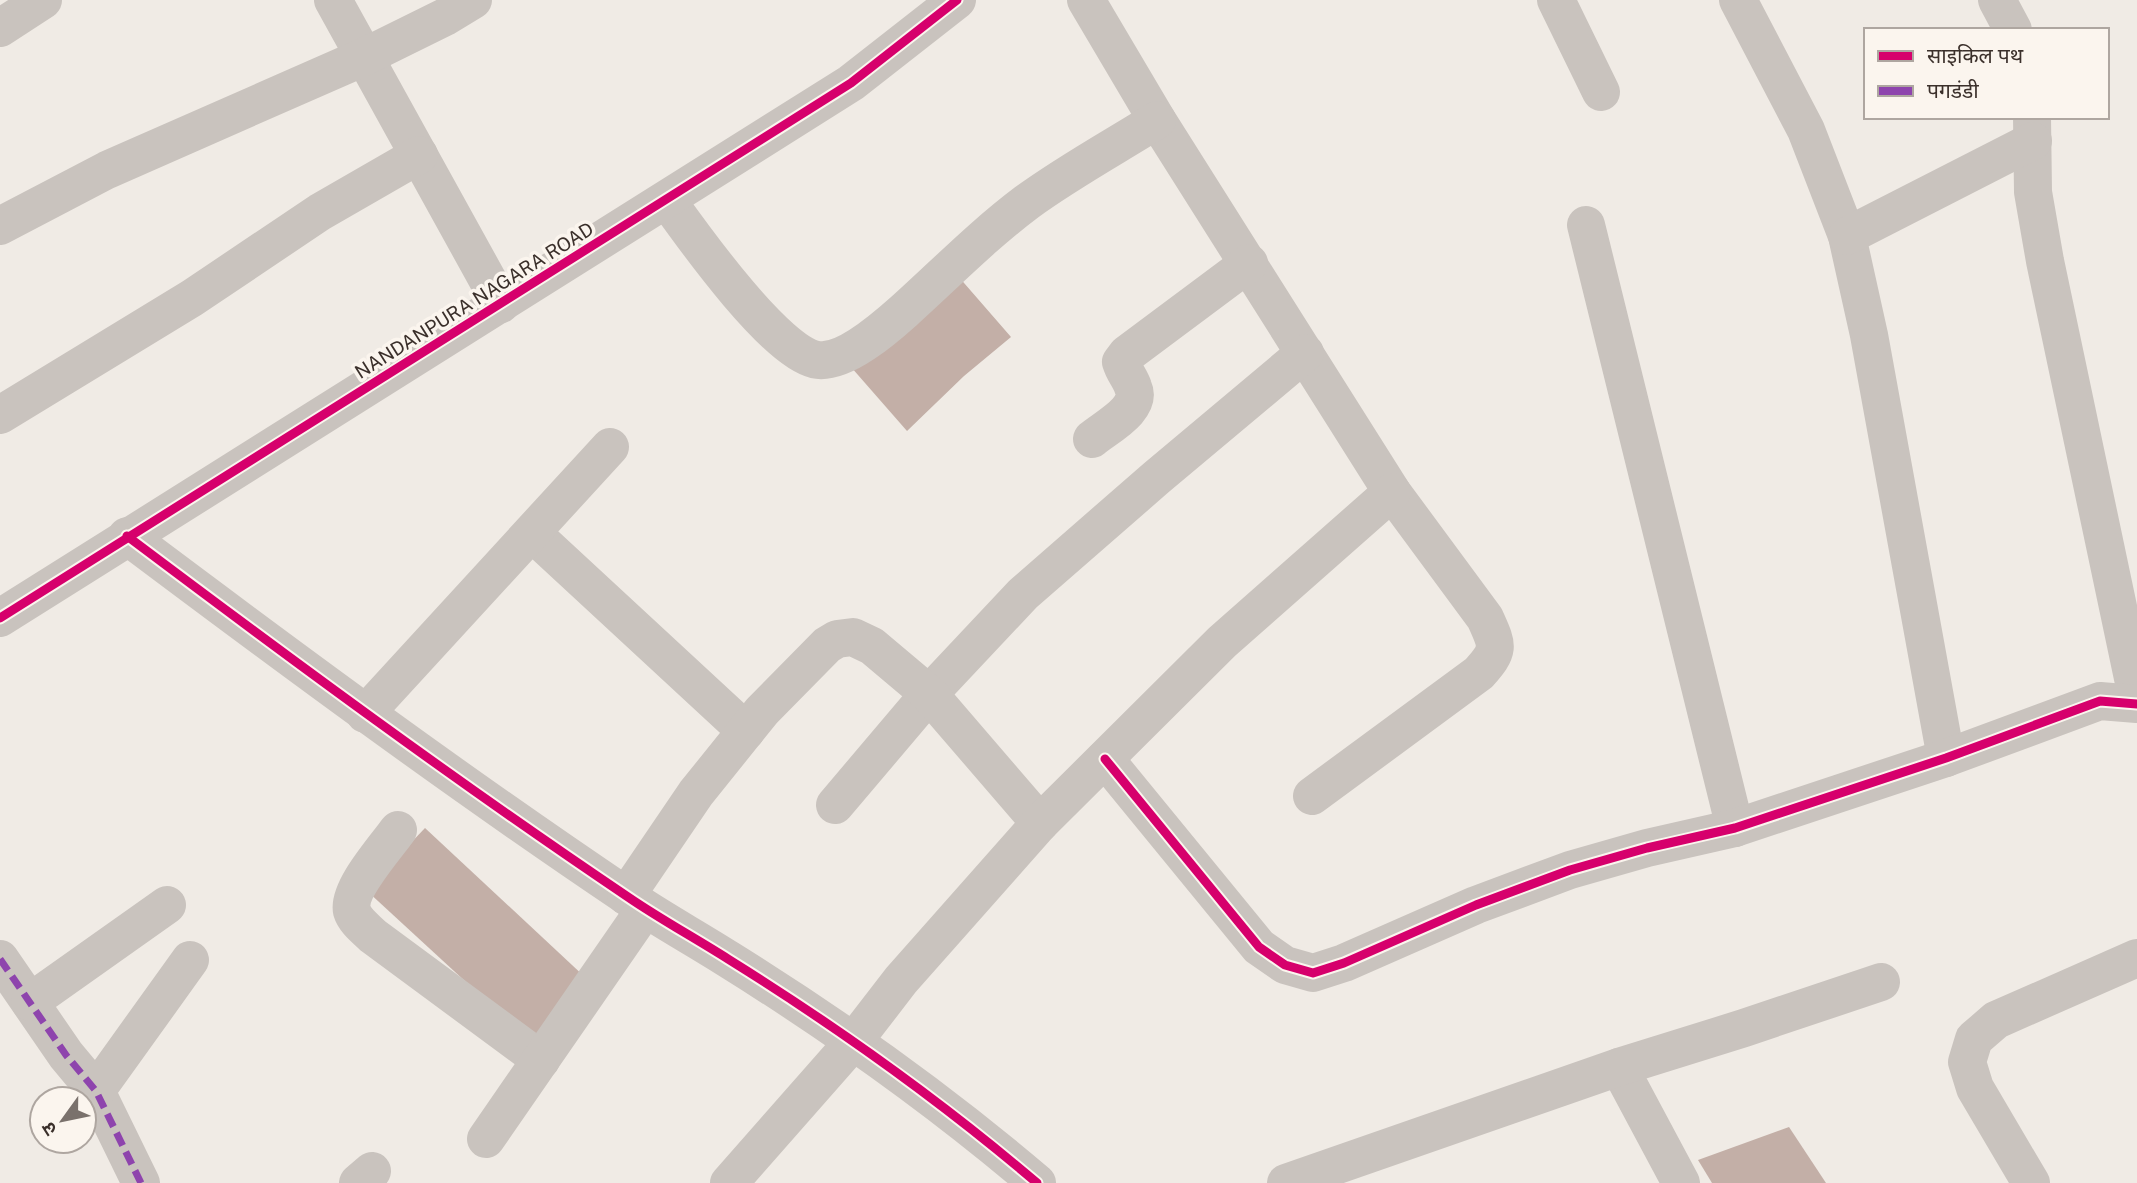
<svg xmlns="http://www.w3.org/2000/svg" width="2137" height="1183" viewBox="0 0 2137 1183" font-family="'Public Sans','Noto Sans Devanagari',sans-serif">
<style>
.building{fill:#c3afa7}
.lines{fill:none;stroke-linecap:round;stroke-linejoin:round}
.street{stroke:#c9c3be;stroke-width:38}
.quiet{stroke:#8e44ad;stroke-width:7;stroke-dasharray:14 7;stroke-linecap:butt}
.cycleway-casing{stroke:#fbf5ee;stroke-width:13}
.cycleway{stroke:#d6006c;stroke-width:9}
.labels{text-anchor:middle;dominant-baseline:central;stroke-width:7;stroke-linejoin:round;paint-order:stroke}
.street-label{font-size:19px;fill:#3b302b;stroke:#fbf5ee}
</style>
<rect width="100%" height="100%" fill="#f0ebe5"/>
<g class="building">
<path d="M951 268 1011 337 964 376 907 431 851 367Z"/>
<path d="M425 828 587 979 530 1041 366 890Z"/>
<path d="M1789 1127 1826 1183H1712L1698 1160Z"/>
</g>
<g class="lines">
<g class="street">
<path d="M333 0 501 304"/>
<path d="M1086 0 1157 120 1392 492 1485 618C1498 647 1500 649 1479 673L1312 796"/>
<path d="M1556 0 1601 92"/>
<path d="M1738 0 1806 130 1847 236 1869 335 1946 758"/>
<path d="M1997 0 2013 30"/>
<path d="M0 28 43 0"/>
<path d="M2032 117 2033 192 2045 261 2137 697"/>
<path d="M667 200C692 235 777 355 818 360 845 363 885 328 904 311 945 274 983 235 1027 202 1068 172 1114 147 1157 120"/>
<path d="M1586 225 1735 828"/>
<path d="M0 226 107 170 364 57 445 17 473 0"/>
<path d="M1847 236 2033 141"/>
<path d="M0 415 192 298 320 212 419 155"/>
<path d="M1092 439C1106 427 1143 409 1133 387 1130 378 1124 372 1121 362L1127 354 1249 263"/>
<path d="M532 533 746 731"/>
<path d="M127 536C292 660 457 782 628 897 660 919 695 938 728 959 834 1025 942 1102 1037 1183"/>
<path d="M0 618 851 83 957 0"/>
<path d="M365 714 610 447"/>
<path d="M1105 759 1259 947 1285 965 1313 973 1344 963 1476 905 1570 870 1647 848 1735 828 1946 758 2100 701 2137 704"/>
<path d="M835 805 929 694 1023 594 1156 478 1305 353"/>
<path d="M398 830C386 847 347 890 352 911 355 921 366 929 373 936L541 1060"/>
<path d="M626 896 696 793 762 711 827 645 837 639 853 637 872 646 929 694 1040 823"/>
<path d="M0 959 66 1055 96 1091 141 1183"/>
<path d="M30 1002 167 905"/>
<path d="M1619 1067 1681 1183"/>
<path d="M96 1091 190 960"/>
<path d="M486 1139 645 909"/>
<path d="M358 1183 372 1171"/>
<path d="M729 1183 854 1041 901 980 1040 823 1222 642 1392 492"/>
<path d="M1286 1183 1619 1067 1744 1028 1881 982"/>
<path d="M2031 1183 1975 1088 1967 1062 1974 1039 1996 1020 2137 958"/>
</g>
<path class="quiet" d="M0 959 66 1055 96 1091 141 1183"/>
<g class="cycleway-casing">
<g id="cycleway">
<path d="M127 536C292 660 457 782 628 897 660 919 695 938 728 959 834 1025 942 1102 1037 1183"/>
<path d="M0 618 851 83 957 0"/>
<path d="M1105 759 1259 947 1285 965 1313 973 1344 963 1476 905 1570 870 1647 848 1735 828 1946 758 2100 701 2137 704"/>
</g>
</g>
<use href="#cycleway" class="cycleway"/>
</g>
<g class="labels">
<g class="street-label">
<text transform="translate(474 300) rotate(-32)">NANDANPURA NAGARA ROAD</text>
</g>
</g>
<rect x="1864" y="28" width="245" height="91" fill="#fbf5ee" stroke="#aea6a0" stroke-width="2"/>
<rect x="1878" y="51" width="35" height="10" fill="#d6006c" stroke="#aea6a0" stroke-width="2"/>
<text x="1927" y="63" font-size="21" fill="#3b302b">साइकिल पथ</text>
<rect x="1878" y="86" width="35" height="10" fill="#8e44ad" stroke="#aea6a0" stroke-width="2"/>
<text x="1927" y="98" font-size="21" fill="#3b302b">पगडंडी</text>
<g transform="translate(63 1120) rotate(237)"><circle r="33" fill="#fbf5ee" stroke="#aea6a0" stroke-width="2"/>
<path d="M0-5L12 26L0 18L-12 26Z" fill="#7a716c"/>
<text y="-10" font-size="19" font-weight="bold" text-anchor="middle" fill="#3b302b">उ</text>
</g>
</svg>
